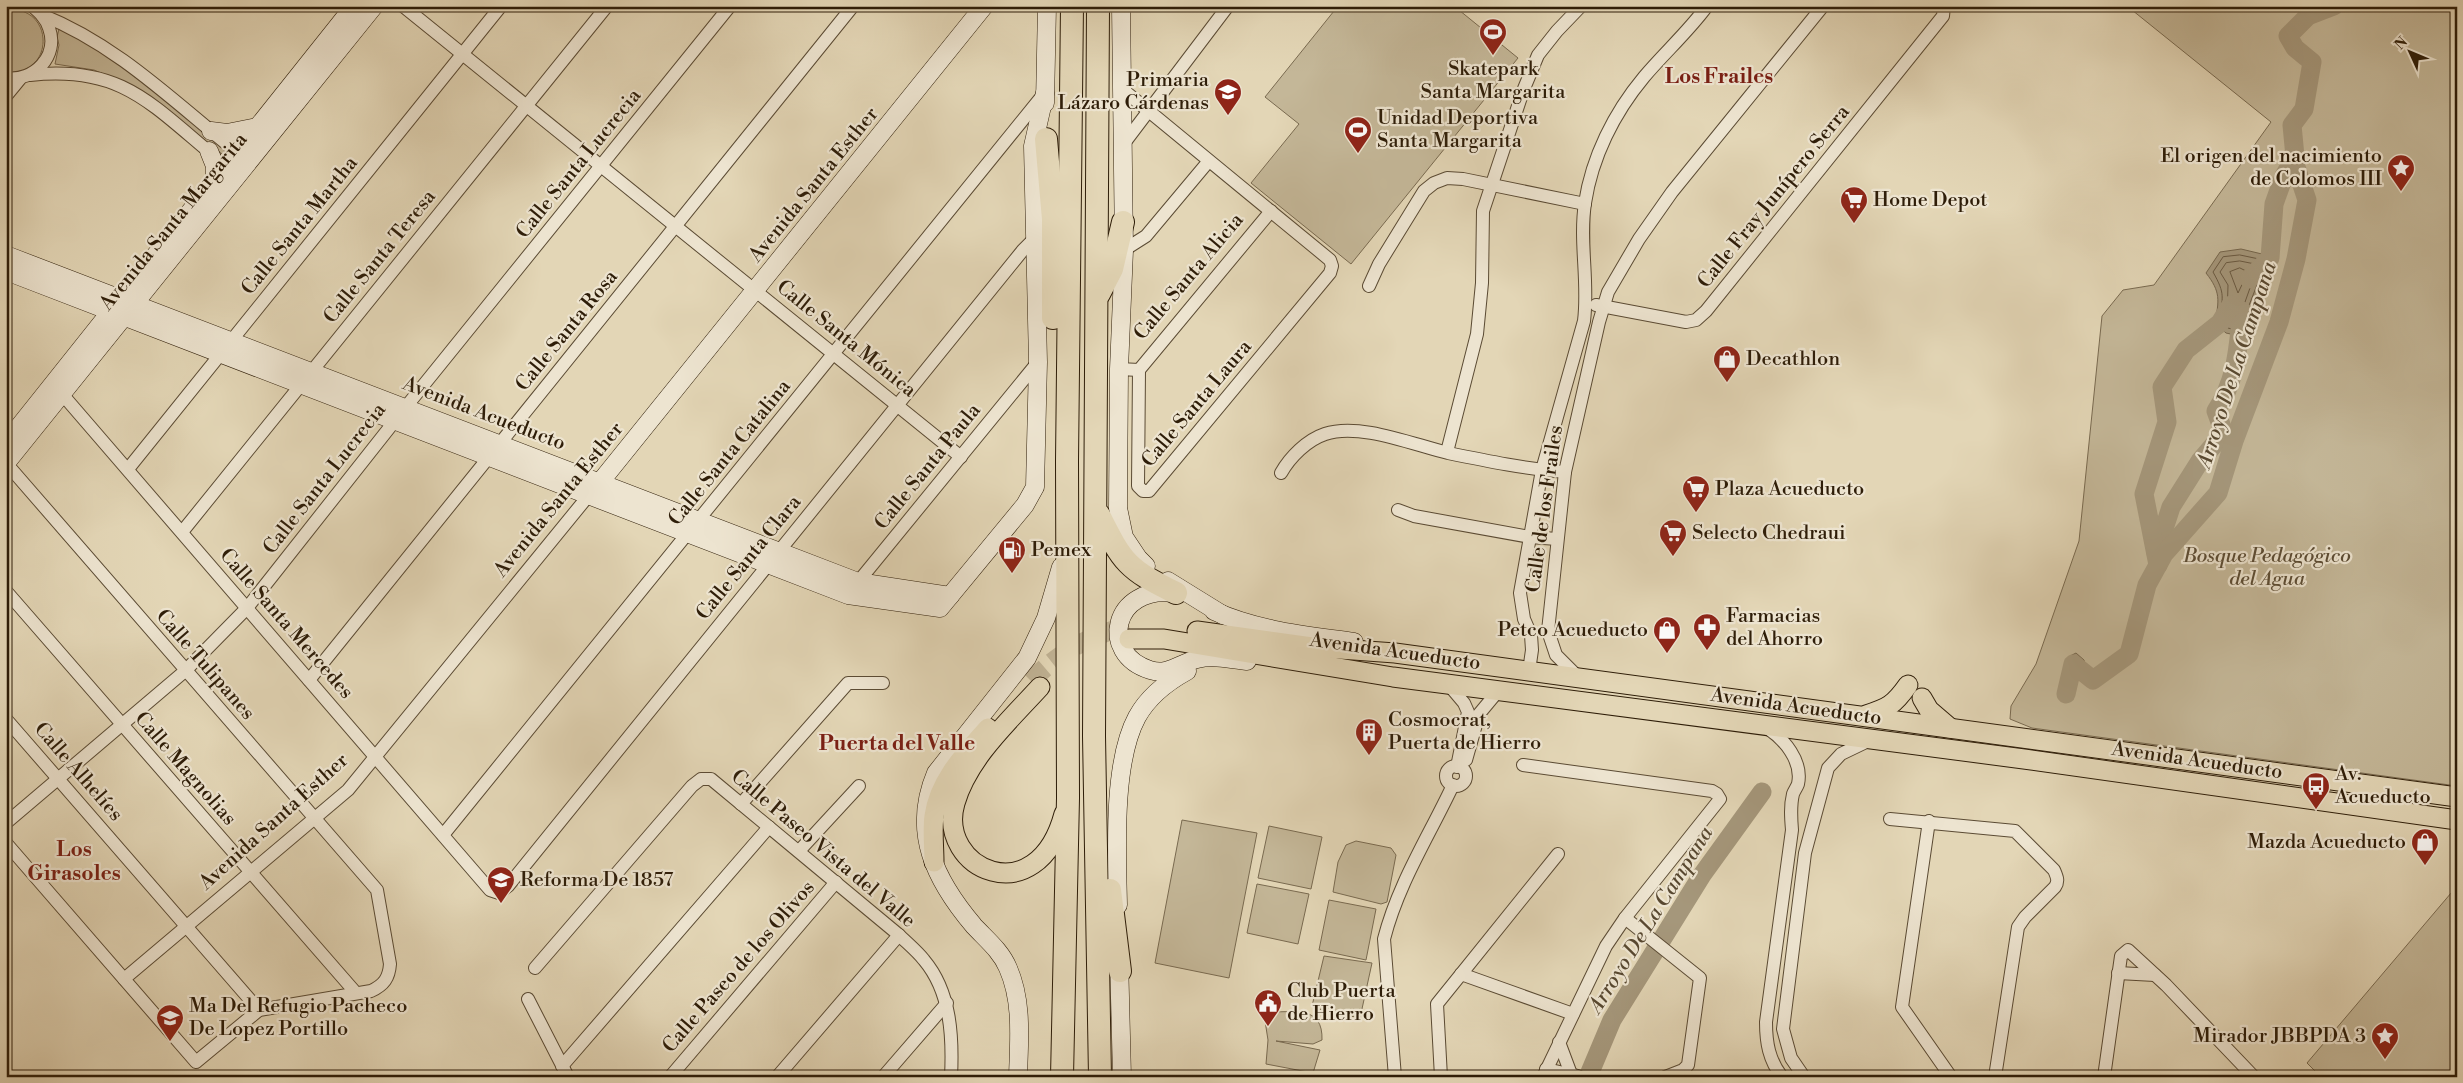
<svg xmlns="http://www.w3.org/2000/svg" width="2463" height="1083" viewBox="0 0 2463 1083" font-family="'Libre Bodoni',serif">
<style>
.green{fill:#c4b798;stroke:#796a50}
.water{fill:#a5977b;stroke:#75664d}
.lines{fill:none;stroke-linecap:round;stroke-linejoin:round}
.shore{stroke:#6a5a42;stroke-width:1}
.stream{stroke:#75664d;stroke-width:3}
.river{stroke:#a5977b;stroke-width:19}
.primary-tunnel{stroke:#bfb193;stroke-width:19;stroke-dasharray:19 9;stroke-linecap:butt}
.street-casing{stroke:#5b4b34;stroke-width:14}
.secondary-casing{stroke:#2e1d08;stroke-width:19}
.primary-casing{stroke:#2e1d08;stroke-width:21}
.highway-casing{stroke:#2e1d08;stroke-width:24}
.street{stroke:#ede4d0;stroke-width:12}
.secondary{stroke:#ede4d0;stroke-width:18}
.primary{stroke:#e3d6b6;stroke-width:19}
.highway{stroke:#e3d6b6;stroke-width:22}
.labels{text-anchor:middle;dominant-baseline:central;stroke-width:4.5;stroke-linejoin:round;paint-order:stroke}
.poi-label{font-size:20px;fill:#2e1d08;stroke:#ede4d0;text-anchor:start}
.street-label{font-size:20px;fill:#2e1d08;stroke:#ede4d0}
.park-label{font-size:20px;font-style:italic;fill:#5b4b33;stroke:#ede4d0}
.neighbourhood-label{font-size:21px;font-weight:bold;fill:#7a1f14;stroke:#ede4d0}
.water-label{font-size:21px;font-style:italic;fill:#584830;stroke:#ede4d0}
</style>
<rect width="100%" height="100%" fill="#e3d6b6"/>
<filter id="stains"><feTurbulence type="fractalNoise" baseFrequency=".004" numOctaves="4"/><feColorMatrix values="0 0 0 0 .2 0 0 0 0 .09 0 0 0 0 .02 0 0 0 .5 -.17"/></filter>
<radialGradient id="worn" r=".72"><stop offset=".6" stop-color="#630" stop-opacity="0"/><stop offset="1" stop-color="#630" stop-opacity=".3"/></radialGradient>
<g class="green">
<path d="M1338 6H1454L1518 58 1351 264 1251 183 1299 124 1265 97Z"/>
<path d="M2127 6H2457V786L2032 728 2010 719 2011 706 2036 664 2079 541 2102 316 2123 290 2154 285 2271 122Z"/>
<path d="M6 10C55 4 56 77 6 72Z"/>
<path d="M64 27 131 73 226 150 222 154 132 86 94 70 55 64 59 45 57 37 59 29Z"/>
<path d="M1182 820 1257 833 1229 978 1155 963Z"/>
<path d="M1269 826 1322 837 1311 889 1258 878Z"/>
<path d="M1356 841 1391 848 1396 855 1387 902 1381 904 1333 892 1338 862 1346 845Z"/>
<path d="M1257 884 1309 894 1298 944 1247 933Z"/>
<path d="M2457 886V1077H2321L2307 1063Z"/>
<path d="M1329 900 1376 909 1366 960 1319 950Z"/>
<path d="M1324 956 1372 963 1360 1018 1317 1009 1312 1006Z"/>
<path d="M1271 1012C1296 1012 1323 1006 1322 1040L1313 1044 1276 1041 1320 1050 1313 1073 1266 1064 1268 1040 1265 1021Z"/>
</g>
<g class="water">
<path d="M2241 249 2262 254 2270 266 2244 337 2226 333 2215 323C2219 300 2221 292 2206 273L2220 252Z"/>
<path d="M2076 653 2084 660 2085 668 2076 670 2070 665V656Z"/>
</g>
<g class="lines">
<g class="shore">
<path d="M2240 255 2259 259 2264 267 2239 331 2228 328 2220 321C2222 296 2226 295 2213 272L2223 257Z"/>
<path d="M2240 261 2255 264 2257 268 2238 322 2235 323 2227 319 2228 285 2220 272 2226 263Z"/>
<path d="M2240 268 2248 272 2238 293 2230 272Z"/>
</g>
<path class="stream" d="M2325 6 2328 8"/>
<g class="river">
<path d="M2249 279 2270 258 2274 204 2284 176 2295 157"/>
<path d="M2156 553 2171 507 2200 461 2224 433 2216 411C2237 379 2238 348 2242 311"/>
<path d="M2158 565 2144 494 2167 422 2162 387 2186 350 2220 323 2231 305"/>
<path d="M2066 694 2073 664 2093 680 2129 654 2147 585 2164 554 2218 493 2234 441 2279 322 2296 259 2307 200 2296 167 2292 125 2304 109 2312 62 2295 48 2288 36 2308 16 2334 6"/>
<path d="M1588 1077 1612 1020 1702 875 1762 792"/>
</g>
<path class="primary-tunnel" d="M1031 681C1060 652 1089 635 1129 626"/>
<g class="street-casing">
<g id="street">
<path d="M403 6 961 457"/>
<path d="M42 15C120 46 178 106 243 157"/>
<path d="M30 75C120 65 150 103 214 156"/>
<path d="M6 78C34 82 59 56 49 28 46 18 39 12 32 6"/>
<path d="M6 96 20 79"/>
<path d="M1122 146 1228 6"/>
<path d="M1124 250 1146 236 1208 162"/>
<path d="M1369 286 1379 264 1424 191 1434 183 1447 178 1463 179 1585 204"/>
<path d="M1596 305 1686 322 1696 320 1706 311 1943 16 1944 6"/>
<path d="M1119 369 1139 370 1138 486 1143 491H1149L1330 273 1332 266 1330 260 1122 89"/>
<path d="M1139 370 1271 211"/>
<path d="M56 387 490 890 499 893 508 886 1023 250 1034 239"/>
<path d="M1447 452 1477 334 1482 283 1483 211 1523 91 1538 55 1557 31 1581 6"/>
<path d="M6 463 377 890 390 964C389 978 384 985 371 991L259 1010 196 1062 6 843"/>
<path d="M128 469 501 6"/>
<path d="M1281 473C1290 457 1307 440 1325 434 1359 422 1414 445 1448 453 1487 461 1526 469 1565 472"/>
<path d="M1398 510 1414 516 1530 537 1557 539"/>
<path d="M182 532 607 6"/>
<path d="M854 587 1038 362"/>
<path d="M6 591 356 993"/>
<path d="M1529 671 1532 650 1531 635 1524 619 1520 593 1542 470 1584 321C1589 282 1579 242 1585 203 1592 157 1614 113 1644 77 1664 53 1688 32 1707 6"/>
<path d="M1579 678 1556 655 1548 631 1565 472 1599 322 1608 292 1639 239 1672 192 1823 6"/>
<path d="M309 680 853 6"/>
<path d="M1448 684 1464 703 1468 712 1457 767"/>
<path d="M6 719 259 1010"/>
<path d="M1767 728C1784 739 1803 761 1798 784 1797 787 1794 791 1793 794 1790 806 1791 818 1792 830L1766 1022C1766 1043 1769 1060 1782 1077"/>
<path d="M1466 760 1479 714 1499 690"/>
<path d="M1523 765 1712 791 1717 794 1720 799 1625 918 1606 946 1543 1077"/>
<circle cx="1456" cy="776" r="10"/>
<path d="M741 804 848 683H883"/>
<path d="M1890 819 2015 831 2054 870C2057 877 2059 881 2055 887L2025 917 2018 927 1995 1077"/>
<path d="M1929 821 1902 1007 1951 1077"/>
<path d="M6 823 185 671 247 608 405 408 730 6"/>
<path d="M443 835 1043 95"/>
<path d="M799 851 859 786"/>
<path d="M1625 918 1700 978 1688 1065 1683 1070 1665 1077"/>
<path d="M535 968 692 786 701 779H711L899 935C907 943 917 951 924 960 951 992 953 1037 951 1077"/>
<path d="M2118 973 2155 975"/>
<path d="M1461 974 1573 1014"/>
<path d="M124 979 348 790 589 495"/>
<path d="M528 999 568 1077"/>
<path d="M1559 1042 1571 1074"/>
<path d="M562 1066 769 827"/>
<path d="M1546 1069 1578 1076"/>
<path d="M670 1077 836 882"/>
<path d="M777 1077 899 935"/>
<path d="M883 1077 947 1003"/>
<path d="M1395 1077 1384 939C1398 884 1429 836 1453 785"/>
<path d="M1441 1077 1437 1004 1558 854"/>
<path d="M1804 1077 1791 1058 1783 1029 1805 853 1828 768 1841 754 1870 740"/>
<path d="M2104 1077 2121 956 2128 950 2166 985 2254 1077"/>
</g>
</g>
<g class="secondary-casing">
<g id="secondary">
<path d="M1121 6 1124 250 1119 369 1118 508 1124 537 1138 558 1146 566"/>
<path d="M1045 103 1047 6"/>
<path d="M211 131 227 133 257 127"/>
<path d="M209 151 215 166V180"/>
<path d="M6 255 858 582 950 596"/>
<path d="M6 271 848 595 940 608 1025 505 1035 487 1038 362 1033 146 1045 93"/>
<path d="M6 443 354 6"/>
<path d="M6 463 374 6"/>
<path d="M593 491 984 6"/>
<path d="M1168 581 1223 615"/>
<path d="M1174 593C1113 585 1098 654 1150 670 1168 676 1180 663 1197 659 1213 655 1231 659 1247 661"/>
<path d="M1214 611C1259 631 1305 635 1354 642"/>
<path d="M1118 905C1117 853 1112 763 1137 717 1148 697 1167 682 1187 671"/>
<path d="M1119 958 1122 1077"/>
<path d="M1018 1077C1019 1040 1023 1002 1008 968 1001 951 986 939 974 926 935 880 911 832 936 773L1027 658 1046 618 1061 567"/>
</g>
</g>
<g class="primary-casing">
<g id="primary">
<path d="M1197 631 1312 647 1395 653 2457 797"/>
<path d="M1129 639H1164L1393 677 2024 759 2457 820"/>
<path d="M1040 687C1009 721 968 758 955 803 936 869 1037 915 1064 814"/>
<path d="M1922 698 1929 710 1950 728"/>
<path d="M1866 715C1888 708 1894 705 1908 685"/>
<path d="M934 862C934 847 932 831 934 816 939 780 965 754 988 728"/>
</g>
</g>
<g class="highway-casing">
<g id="highway">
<path d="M1098 6 1094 736 1100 1077"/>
<path d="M1046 139 1053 219V318"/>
<path d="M1099 294 1112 269 1123 222"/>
<path d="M1099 515C1123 563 1127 569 1176 593"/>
<path d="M1110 890 1120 971"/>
<path d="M1062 1077 1068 798 1067 461 1072 6"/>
</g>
</g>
<use href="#street" class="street"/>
<use href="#secondary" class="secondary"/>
<use href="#primary" class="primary"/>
<use href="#highway" class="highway"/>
</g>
<defs>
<g id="stadium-pin" transform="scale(1.4375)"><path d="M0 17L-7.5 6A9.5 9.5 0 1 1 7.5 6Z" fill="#8f2418" stroke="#ede4d0"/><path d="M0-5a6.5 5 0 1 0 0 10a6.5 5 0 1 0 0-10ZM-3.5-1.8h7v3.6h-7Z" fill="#fff"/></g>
<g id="school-pin" transform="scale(1.4375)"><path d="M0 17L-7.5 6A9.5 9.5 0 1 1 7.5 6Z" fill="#8f2418" stroke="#ede4d0"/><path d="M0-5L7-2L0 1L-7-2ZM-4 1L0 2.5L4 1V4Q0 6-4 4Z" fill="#fff"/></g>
<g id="sight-pin" transform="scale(1.4375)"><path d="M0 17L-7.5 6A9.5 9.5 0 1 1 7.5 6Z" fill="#8f2418" stroke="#ede4d0"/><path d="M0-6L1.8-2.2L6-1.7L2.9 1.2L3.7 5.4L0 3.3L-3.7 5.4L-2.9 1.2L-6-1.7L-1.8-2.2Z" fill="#fff"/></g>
<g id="supermarket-pin" transform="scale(1.4375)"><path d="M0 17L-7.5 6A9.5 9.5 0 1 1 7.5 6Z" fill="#8f2418" stroke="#ede4d0"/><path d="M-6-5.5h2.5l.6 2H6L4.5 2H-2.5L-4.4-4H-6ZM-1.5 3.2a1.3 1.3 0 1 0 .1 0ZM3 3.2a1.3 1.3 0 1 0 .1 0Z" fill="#fff"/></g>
<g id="shop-pin" transform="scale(1.4375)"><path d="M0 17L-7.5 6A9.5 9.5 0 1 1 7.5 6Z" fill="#8f2418" stroke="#ede4d0"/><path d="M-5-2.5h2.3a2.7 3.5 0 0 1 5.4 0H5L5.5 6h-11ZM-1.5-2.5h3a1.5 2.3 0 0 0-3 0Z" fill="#fff"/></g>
<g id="fuel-pin" transform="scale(1.4375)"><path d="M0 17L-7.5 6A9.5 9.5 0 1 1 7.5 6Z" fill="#8f2418" stroke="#ede4d0"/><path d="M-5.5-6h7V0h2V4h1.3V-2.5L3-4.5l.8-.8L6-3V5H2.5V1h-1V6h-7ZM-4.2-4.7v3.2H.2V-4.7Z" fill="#fff"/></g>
<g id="pharmacy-pin" transform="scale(1.4375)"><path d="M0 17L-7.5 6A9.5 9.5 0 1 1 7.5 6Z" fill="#8f2418" stroke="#ede4d0"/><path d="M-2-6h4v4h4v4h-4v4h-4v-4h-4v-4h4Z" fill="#fff"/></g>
<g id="building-pin" transform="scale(1.4375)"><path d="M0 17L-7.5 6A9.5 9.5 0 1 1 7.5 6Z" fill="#8f2418" stroke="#ede4d0"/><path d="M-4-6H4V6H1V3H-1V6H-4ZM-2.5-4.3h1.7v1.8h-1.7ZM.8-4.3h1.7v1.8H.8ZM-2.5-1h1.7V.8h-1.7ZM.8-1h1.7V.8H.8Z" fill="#fff"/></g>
<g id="bus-pin" transform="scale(1.4375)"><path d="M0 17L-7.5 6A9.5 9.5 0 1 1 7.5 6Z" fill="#8f2418" stroke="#ede4d0"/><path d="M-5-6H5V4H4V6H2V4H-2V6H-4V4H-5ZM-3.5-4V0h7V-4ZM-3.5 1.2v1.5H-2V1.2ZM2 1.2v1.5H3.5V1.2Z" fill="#fff"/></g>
<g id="civic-pin" transform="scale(1.4375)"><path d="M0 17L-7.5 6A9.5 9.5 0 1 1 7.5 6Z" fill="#8f2418" stroke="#ede4d0"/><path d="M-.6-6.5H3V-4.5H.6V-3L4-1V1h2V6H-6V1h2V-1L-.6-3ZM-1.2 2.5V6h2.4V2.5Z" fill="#fff"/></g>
</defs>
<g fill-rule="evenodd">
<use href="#stadium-pin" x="1493" y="32"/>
<use href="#school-pin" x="1228" y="92"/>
<use href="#stadium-pin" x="1358" y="130"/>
<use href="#sight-pin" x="2401" y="168"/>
<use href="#supermarket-pin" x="1854" y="200"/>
<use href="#shop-pin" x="1727" y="359"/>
<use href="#supermarket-pin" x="1696" y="489"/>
<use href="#supermarket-pin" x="1673" y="533"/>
<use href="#fuel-pin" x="1012" y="550"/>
<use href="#pharmacy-pin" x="1707" y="627"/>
<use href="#shop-pin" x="1667" y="630"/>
<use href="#building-pin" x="1369" y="732"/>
<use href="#bus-pin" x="2316" y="786"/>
<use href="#shop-pin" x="2425" y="842"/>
<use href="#school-pin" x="501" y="880"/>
<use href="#civic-pin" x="1268" y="1003"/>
<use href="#school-pin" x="170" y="1018"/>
<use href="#sight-pin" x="2385" y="1036"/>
</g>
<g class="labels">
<g class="poi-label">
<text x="1493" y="69" text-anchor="middle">Skatepark<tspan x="1493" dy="23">Santa Margarita</tspan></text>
<text x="1209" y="80" text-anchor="end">Primaria<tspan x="1209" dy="23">Lázaro Cárdenas</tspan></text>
<text x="1377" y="118">Unidad Deportiva<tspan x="1377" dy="23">Santa Margarita</tspan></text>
<text x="2382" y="156" text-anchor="end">El origen del nacimiento<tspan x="2382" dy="23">de Colomos III</tspan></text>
<text x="1873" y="200">Home Depot</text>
<text x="1746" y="359">Decathlon</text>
<text x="1715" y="489">Plaza Acueducto</text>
<text x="1692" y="533">Selecto Chedraui</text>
<text x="1031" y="550">Pemex</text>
<text x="1726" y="616">Farmacias<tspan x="1726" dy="23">del Ahorro</tspan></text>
<text x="1648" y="630" text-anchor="end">Petco Acueducto</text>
<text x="1388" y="720">Cosmocrat,<tspan x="1388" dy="23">Puerta de Hierro</tspan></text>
<text x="2335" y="774">Av.<tspan x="2335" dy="23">Acueducto</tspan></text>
<text x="2406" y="842" text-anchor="end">Mazda Acueducto</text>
<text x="520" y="880">Reforma De 1857</text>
<text x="1287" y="991">Club Puerta<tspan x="1287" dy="23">de Hierro</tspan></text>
<text x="189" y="1006">Ma Del Refugio Pacheco<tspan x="189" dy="23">De Lopez Portillo</tspan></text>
<text x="2366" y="1036" text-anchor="end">Mirador JBBPDA 3</text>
</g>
<g class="street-label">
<text transform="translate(579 164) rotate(-51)">Calle Santa Lucrecia</text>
<text transform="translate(814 185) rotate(-51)">Avenida Santa Esther</text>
<text transform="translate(1774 197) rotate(-51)">Calle Fray Junípero Serra</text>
<text transform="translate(174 222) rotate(-51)">Avenida Santa Margarita</text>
<text transform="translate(300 226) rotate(-51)">Calle Santa Martha</text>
<text transform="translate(380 257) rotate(-51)">Calle Santa Teresa</text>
<text transform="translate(1189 277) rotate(-50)">Calle Santa Alicia</text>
<text transform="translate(567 331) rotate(-51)">Calle Santa Rosa</text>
<text transform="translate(846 339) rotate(39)">Calle Santa Mónica</text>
<text transform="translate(1197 404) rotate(-50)">Calle Santa Laura</text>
<text transform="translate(484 414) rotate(21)">Avenida Acueducto</text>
<text transform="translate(730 453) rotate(-51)">Calle Santa Catalina</text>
<text transform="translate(928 467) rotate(-51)">Calle Santa Paula</text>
<text transform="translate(325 479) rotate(-52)">Calle Santa Lucrecia</text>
<text transform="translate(559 500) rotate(-51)">Avenida Santa Esther</text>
<text transform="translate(1545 509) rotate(-82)">Calle de los Frailes</text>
<text transform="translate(749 558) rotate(-51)">Calle Santa Clara</text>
<text transform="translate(286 624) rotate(49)">Calle Santa Mercedes</text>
<text transform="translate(1395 652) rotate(8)">Avenida Acueducto</text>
<text transform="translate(205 665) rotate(49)">Calle Tulipanes</text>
<text transform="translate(1796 707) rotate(8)">Avenida Acueducto</text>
<text transform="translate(2197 761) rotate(8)">Avenida Acueducto</text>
<text transform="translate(185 769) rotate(49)">Calle Magnolias</text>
<text transform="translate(78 772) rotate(49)">Calle Alhelíes</text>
<text transform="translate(274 822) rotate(-42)">Avenida Santa Esther</text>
<text transform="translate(823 849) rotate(40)">Calle Paseo Vista del Valle</text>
<text transform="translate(739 967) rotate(-49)">Calle Paseo de los Olivos</text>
</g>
<g class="park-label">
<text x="2267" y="556">Bosque Pedagógico<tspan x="2267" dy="23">del Agua</tspan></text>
</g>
<g class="neighbourhood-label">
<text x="1719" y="77">Los Frailes</text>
<text x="897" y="744">Puerta del Valle</text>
<text x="74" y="850">Los<tspan x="74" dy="24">Girasoles</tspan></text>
</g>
<g class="water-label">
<text transform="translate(2237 365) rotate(-72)">Arroyo De La Campana</text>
<text transform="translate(1651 920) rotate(-58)">Arroyo De La Campana</text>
</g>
</g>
<rect width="2463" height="1083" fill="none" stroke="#e3d6b6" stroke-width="25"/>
<rect x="8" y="8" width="2448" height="1068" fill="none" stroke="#2e1d08" stroke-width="2.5"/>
<rect x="12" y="12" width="2438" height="1058" fill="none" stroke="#2e1d08"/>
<g transform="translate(2410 52) rotate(314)" stroke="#ede4d0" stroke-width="4" paint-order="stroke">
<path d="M0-4L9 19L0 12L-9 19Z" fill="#2e1d08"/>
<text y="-8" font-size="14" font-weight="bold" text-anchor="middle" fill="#2e1d08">N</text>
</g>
<rect width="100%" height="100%" filter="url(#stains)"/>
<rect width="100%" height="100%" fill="url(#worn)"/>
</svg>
